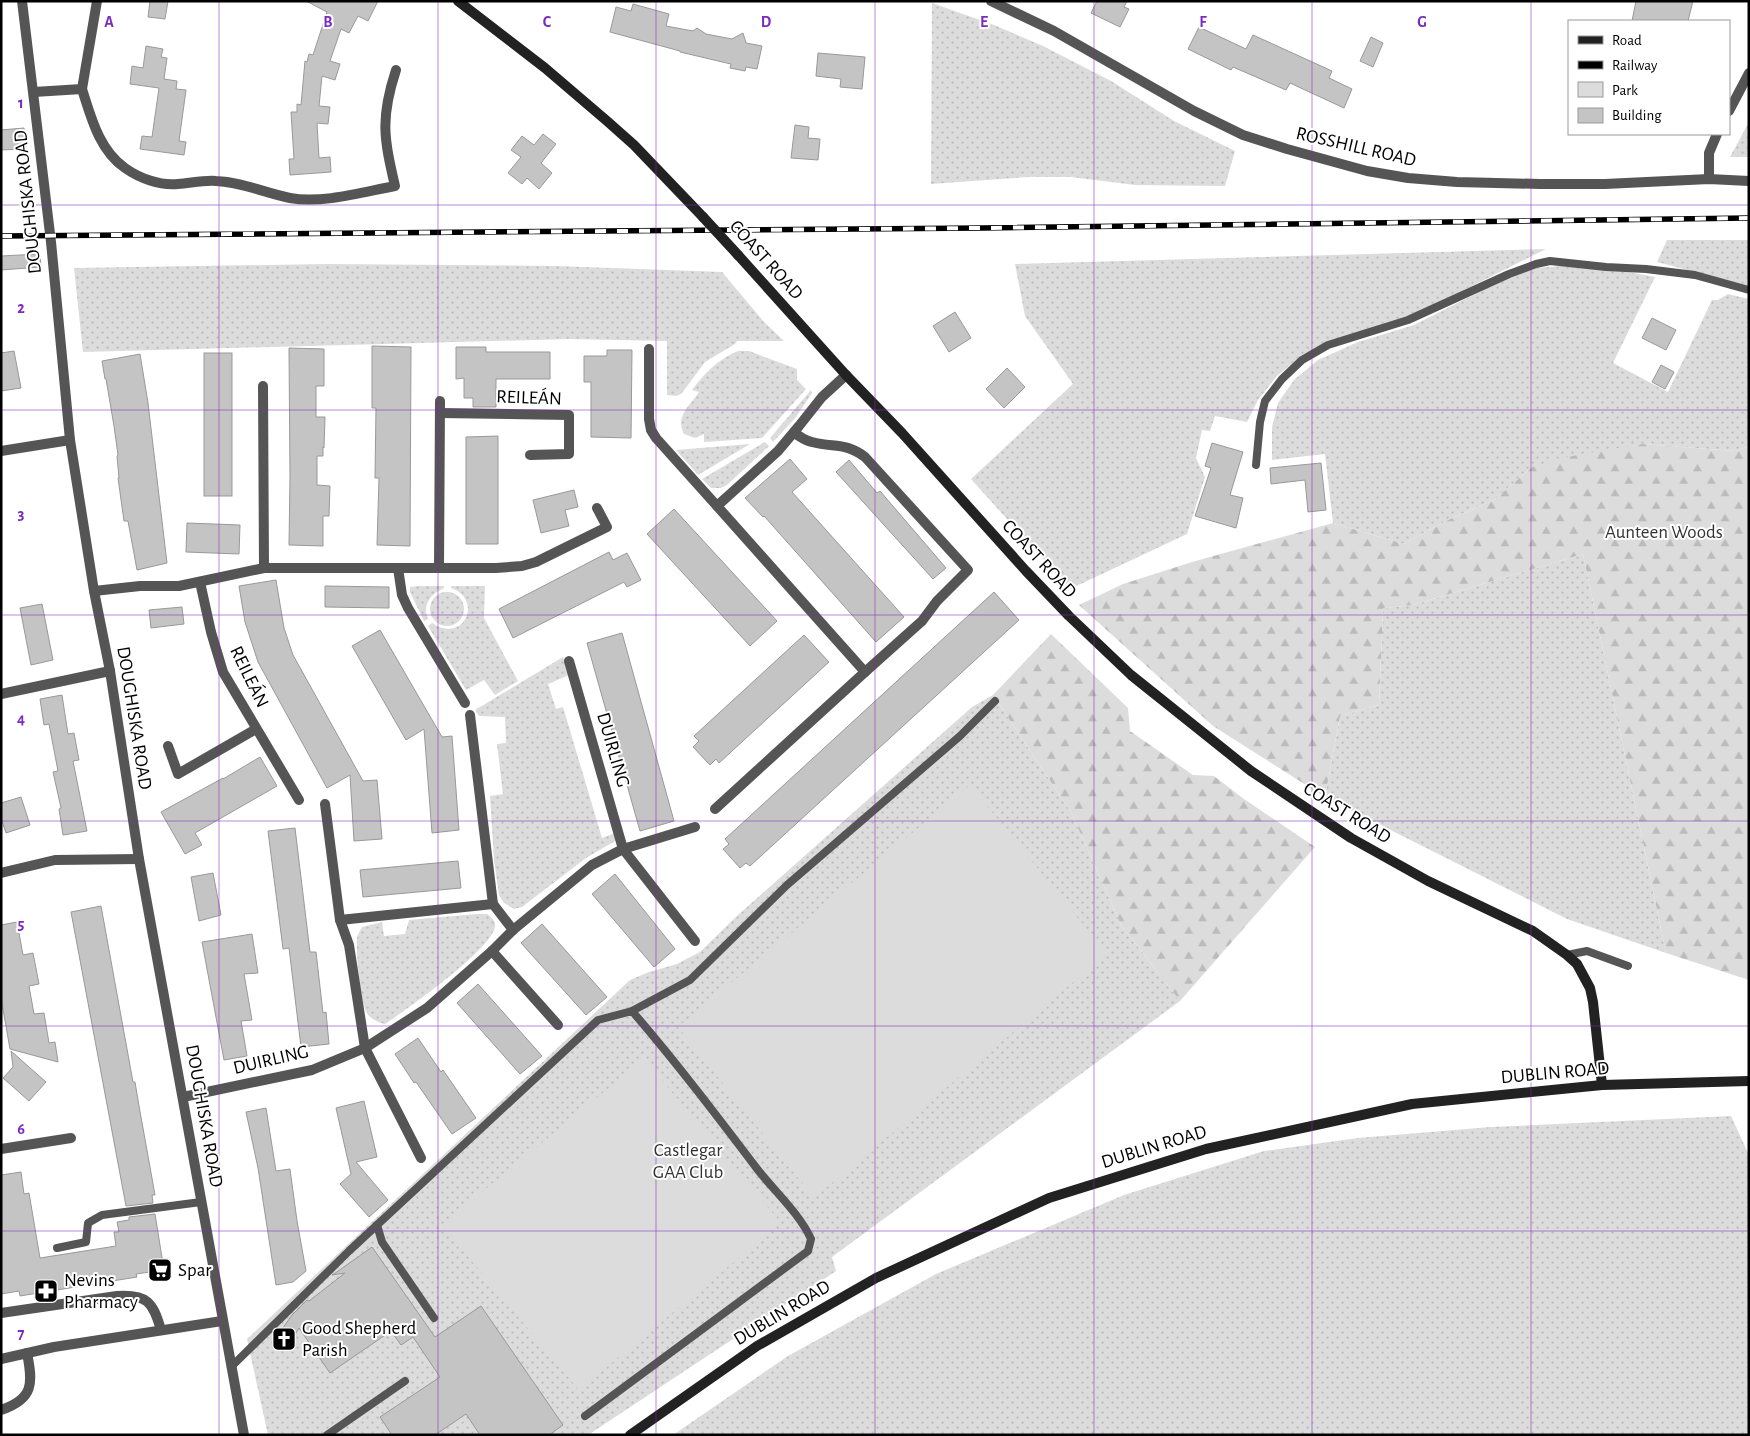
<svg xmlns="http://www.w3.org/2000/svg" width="1750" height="1436" viewBox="0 0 1750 1436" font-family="'Alegreya Sans',sans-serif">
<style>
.green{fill:url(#green-dots)}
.forest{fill:url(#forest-firs)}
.pitch{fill:#dcdcdc}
.building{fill:#c4c4c4;stroke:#999}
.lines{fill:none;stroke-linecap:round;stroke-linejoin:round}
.service{stroke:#555;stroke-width:8}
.minor{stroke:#555;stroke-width:10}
.tertiary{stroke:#555;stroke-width:10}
.secondary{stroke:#222;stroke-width:10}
.rail-casing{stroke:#000;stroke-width:5.5}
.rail{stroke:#fff;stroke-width:4;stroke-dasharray:11;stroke-linecap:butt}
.secondary-bridge{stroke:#222;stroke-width:10}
.grid{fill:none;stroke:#7b2cbf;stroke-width:1;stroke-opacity:0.55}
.labels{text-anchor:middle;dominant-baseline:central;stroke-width:4;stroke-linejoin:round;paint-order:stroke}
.street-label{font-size:19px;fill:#000;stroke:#fff}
.park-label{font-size:19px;fill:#333;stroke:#fff}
.poi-label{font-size:19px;fill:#000;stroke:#fff;text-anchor:start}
.grid-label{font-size:16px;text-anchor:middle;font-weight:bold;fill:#7b2cbf;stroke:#fff;stroke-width:4;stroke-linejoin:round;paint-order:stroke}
</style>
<defs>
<pattern id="green-dots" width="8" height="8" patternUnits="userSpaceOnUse" patternTransform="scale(1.25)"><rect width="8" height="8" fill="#dcdcdc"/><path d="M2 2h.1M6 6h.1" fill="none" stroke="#bbb" stroke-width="1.8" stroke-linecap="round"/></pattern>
<pattern id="forest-firs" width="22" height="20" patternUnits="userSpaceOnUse" patternTransform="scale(1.25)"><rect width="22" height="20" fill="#dcdcdc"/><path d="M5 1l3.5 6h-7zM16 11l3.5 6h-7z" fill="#bbb"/></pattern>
</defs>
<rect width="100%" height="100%" fill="#fff"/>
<g class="green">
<path d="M932 3 994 25 1043 46 1111 81 1174 121 1235 151 1225 186 1135 185 1071 177H1028L931 184Z"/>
<path d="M1749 122V157H1730Z"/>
<path d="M1667 240H1749V286L1657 262Z"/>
<path d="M1546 249 1418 313 1337 340 1302 355 1277 376 1258 400 1247 422 1215 416 1210 431 1202 430 1196 458 1205 477 1187 534 1070 589 971 479 1073 384 1025 316 1015 264Z"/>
<path d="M327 264 556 266 722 272 764 322 784 341H737L735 344 705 362 682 393 677 396 667 395V341L569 339 83 352 74 268Z"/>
<path d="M1562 266 1629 272 1655 277 1613 363 1668 392 1712 300H1718L1728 294 1749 299V446L1735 451 1642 444 1532 467 1494 500 1448 520 1404 544 1333 523 1325 454 1272 460V427L1278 403 1294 380 1318 360 1358 342 1414 325 1507 278 1535 268Z"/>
<path d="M738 351H749L797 369V380L806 389 762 438 704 442V434L695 438 684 434C675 416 689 407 699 392L692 390C705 373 717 360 738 351Z"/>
<path d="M811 390 812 393 796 417 773 442 770 438Z"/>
<path d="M765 442 769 446 727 485 721 488H711L702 479Z"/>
<path d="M750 444 698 475 676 450Z"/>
<path d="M1583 554 1666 953 1567 919 1325 797 1340 716 1379 705 1383 608 1413 605Z"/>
<path d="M419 586H444V588C431 594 422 604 428 619L424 621 410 592V587Z"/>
<path d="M451 586H485L484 618 518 681 495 695 484 680 466 690 428 626 432 623C464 645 484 599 451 588Z"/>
<circle cx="447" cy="609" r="17"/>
<path d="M563 657 569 675 548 684 556 709 563 707 602 838 615 833V841L586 858 522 907 514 909 504 903 499 895 494 860 490 796 503 794 497 744 506 743 505 717 479 716 475 710Z"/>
<path d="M993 695 1071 812 1121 925 1180 1001 832 1257 836 1271 588 1435H268L247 1339 630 980 649 972 677 964 700 952 738 915 972 707Z"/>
<path d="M477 914H487C491 917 496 921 495 926 494 948 406 1010 385 1024 379 1023 373 1020 368 1015 360 1005 356 952 357 938 358 934 360 931 362 927L382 922 384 936 405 934 409 920Z"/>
<path d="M1731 1116 1749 1155V1435H673L788 1356 936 1274 1124 1195 1264 1151 1358 1138 1491 1127Z"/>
</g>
<g class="forest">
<path d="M1642 444 1735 451 1749 446V980L1666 953 1583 554 1413 605 1383 608 1379 705 1340 716 1325 797 1213 726 1079 605 1123 584 1192 562 1333 523 1404 544 1448 520 1494 500 1532 467 1572 456Z"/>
<path d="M1051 634 1128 708 1130 731 1193 775 1214 776 1244 799 1315 847 1180 1001 1121 925 1071 812 993 695Z"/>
</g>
<g class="pitch">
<path d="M970 785 1107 954 814 1198 678 1027Z"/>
<path d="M644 1059 781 1223 579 1390 442 1225Z"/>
</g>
<g class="building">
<path d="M150 1H168L165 19 148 17Z"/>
<path d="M306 1H378L368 21 358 16 349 33 341 29 330 61 340 64 335 80 322 76 319 106 330 107 328 124 317 123 319 158 330 157 331 172 290 175 289 159H294L291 112H297V104L301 105 305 61 307 62 309 54 313 55 327 12Z"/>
<path d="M1097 1H1127L1124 7 1129 9 1120 27 1091 13Z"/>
<path d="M1636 1H1693L1688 21H1632Z"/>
<path d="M633 4 669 14 666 26 693 31 697 28 706 34 732 39 743 33 746 43 762 46 757 69 746 67 745 71 730 68 731 64 680 52V51L610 32 616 7 631 11Z"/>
<path d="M1199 27 1246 49 1253 35 1332 71 1329 78 1352 89 1344 108 1290 83 1286 90 1233 67 1231 70 1188 49Z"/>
<path d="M1371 37 1383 43 1373 67 1360 61Z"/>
<path d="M146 46 163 49 161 57 167 58 164 79 177 81 176 89 186 90 179 141 186 142 184 155 140 149 142 136 152 137 159 88 130 84 132 66 143 68Z"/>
<path d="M818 53 865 57 862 89 840 87 841 79 816 76Z"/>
<path d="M795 125 809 127 808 138 820 139 818 160 791 158Z"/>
<path d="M24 128 26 149 1 150V130Z"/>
<path d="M543 134 556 144 541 163 552 173 539 189 527 178 522 184 508 173 521 157 511 150 522 136 534 145Z"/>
<path d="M40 254 41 267 1 270V256Z"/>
<path d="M955 312 971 338 949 352 933 326Z"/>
<path d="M1652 318 1676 330 1666 350 1642 338Z"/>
<path d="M372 346 411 347 410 546 377 545 379 478H375L376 408H372Z"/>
<path d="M456 347H486V352H550V379H496V407H473V398H464V378L456 379Z"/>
<path d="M289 348 324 349V386H316V417H325L324 448 323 447V456H317V485L330 486 329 516H323V546L289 545 290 478Z"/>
<path d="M607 350H632L631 438 591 437V382H584V356H607Z"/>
<path d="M14 351 21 388 1 391V353Z"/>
<rect x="204" y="353" width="28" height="143"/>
<path d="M140 354 148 403 167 563 137 570 128 521H124L118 478H119L117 456 118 455 114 426 106 379H105L102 361Z"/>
<path d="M1661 365 1674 372 1665 389 1652 382Z"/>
<path d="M1007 368 1025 387 1004 408 986 389Z"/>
<path d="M498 436V544H466V437Z"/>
<path d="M1212 443 1243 452 1230 495 1243 498 1236 528 1195 516 1211 468 1205 466Z"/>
<path d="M790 459 807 479 792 492 904 617 876 642 764 516 763 517 745 498Z"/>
<path d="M849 460 877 493 880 491 946 568 933 579 836 472Z"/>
<path d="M1321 463 1326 510 1308 512 1305 480 1271 484 1270 468Z"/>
<path d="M574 490 578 507 565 510 569 526 541 533 533 500Z"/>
<path d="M674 509 777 621 750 646 647 534Z"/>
<path d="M187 523 240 525 239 554 186 552Z"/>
<path d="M609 552 613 560 627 553 641 580 627 587 624 582 513 638 499 609Z"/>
<path d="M276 580 284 628 293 655 363 781 377 780 382 839 354 841 350 775 327 788 258 662 245 622 239 586Z"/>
<path d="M325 586 389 587V608L325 607Z"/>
<path d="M994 592 1019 620 750 866 746 863 740 868 723 849 729 844 725 839Z"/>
<path d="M42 604 53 660 31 665 20 608Z"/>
<path d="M182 607 184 624 151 628 149 610Z"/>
<path d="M380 630 442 737 452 736 459 830 432 833 424 729 406 740 352 646Z"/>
<path d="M622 633 674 821 640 831 587 643Z"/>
<path d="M804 635 829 662 719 763 716 759 710 765 693 747 699 741 694 736Z"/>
<path d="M62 695 68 734 74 733 79 760 73 761 87 831 63 835 59 809 61 808 53 772 58 771 49 724 44 725 40 699Z"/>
<path d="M260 757 277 786 195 833 202 845 185 854 161 812 223 778V779Z"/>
<path d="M21 797 30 825 6 833 1 818V803Z"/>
<path d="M295 828 310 952H316L323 1013 326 1012 329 1044 301 1047 289 948 283 949 268 831Z"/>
<path d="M458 861 461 888 363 897 360 870Z"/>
<path d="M213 873 221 915 199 921 191 877Z"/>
<path d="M615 874 675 949 654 967 592 894Z"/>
<path d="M101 906 133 1082H135L139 1106 155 1195H152L153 1203 126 1206 71 912Z"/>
<path d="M17 922 23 955 33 953 39 984 29 986 34 1014 44 1013 49 1043 55 1042 58 1062 10 1049 1 998V925Z"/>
<path d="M542 924 607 997 586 1015 521 943Z"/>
<path d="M252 934 258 973 244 974 252 1020 241 1021 247 1056 224 1060 202 942Z"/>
<path d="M478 984 542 1056 520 1074 457 1003Z"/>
<path d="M418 1038 441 1072 443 1070 476 1118 452 1134 416 1082 414 1083 395 1054Z"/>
<path d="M11 1051 46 1082 29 1101 3 1078 13 1067Z"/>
<path d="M364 1101 377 1157 356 1162 388 1200 369 1217 340 1184 351 1174 336 1108Z"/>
<path d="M266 1108 276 1171 290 1169 297 1221 306 1271 293 1282 276 1285 258 1168 246 1112Z"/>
<path d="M21 1172 24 1194 29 1193 40 1258 116 1246 114 1232H119L117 1222 129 1220V1217L155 1214 164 1270 136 1274 137 1277 20 1296 19 1291 1 1294V1175Z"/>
<path d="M372 1247 435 1337 481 1306 563 1425 549 1435H480L466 1414 435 1435H392L380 1417 440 1377 413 1337 401 1345 391 1331 330 1373 299 1328 290 1343 278 1335 292 1315 307 1300 309 1301 345 1273 332 1275 334 1274Z"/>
</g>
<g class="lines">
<g class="service">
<path d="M1256 465 1260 422 1265 401 1282 379 1302 360 1328 345 1408 320 1509 274 1536 264 1550 261 1606 267 1646 269 1695 275 1749 290"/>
<path d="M1567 955 1587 951 1628 966"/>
<path d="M632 1011 690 980 787 885 960 736 995 701"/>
<path d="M377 1225 382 1242 434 1318"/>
<path d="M57 1248 86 1242 88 1223 102 1215 201 1202"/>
<path d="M231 1367 349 1251 598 1020 632 1011C676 1062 717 1116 758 1170 776 1193 799 1213 811 1239L808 1251 585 1416"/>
<path d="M327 1435 405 1381"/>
</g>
<g class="minor">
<path d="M22 1 51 242 70 440 94 591 110 671 139 859 244 1435"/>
<path d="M82 89C91 117 99 150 125 168 139 178 160 186 178 184 191 183 204 180 216 181 242 182 265 193 290 198 322 204 363 192 395 186 384 138 380 119 396 70"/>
<path d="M34 92 82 89 97 1"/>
<path d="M1729 111 1749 73"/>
<path d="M1709 179V153L1717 134"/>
<path d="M649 349V419L651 430 656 438 717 506 778 451 799 426 822 397 846 375"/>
<path d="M263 386 264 568"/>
<path d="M440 413 569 415V454L530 455"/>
<path d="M1 451 70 440"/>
<path d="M717 506 865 672 922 621 937 601 968 570 865 457C845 442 834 448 812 442 805 441 800 436 794 433"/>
<path d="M398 568 402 595 408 608 465 703"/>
<path d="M439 568 440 401"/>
<path d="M200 582 211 632 223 672 299 800"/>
<path d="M94 591 140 586H179L264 568H496L522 566 536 562 607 527 597 508"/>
<path d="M569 661 623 849 695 941"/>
<path d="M1 694 110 671"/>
<path d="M470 715 493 904 513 930"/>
<path d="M168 746 178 774 256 729"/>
<path d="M325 804 340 920 349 945 365 1048 421 1158"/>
<path d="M715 809 865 672"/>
<path d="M1 873 55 860 139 859"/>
<path d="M340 920 493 904"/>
<path d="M492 951 558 1025"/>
<path d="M183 1097 312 1070 365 1048 427 1008 492 951 513 930 592 865 623 849 695 827"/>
<path d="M1 1149 71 1138"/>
<path d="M1 1313 117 1296C147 1294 153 1302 161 1330"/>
<path d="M1 1359 54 1347 222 1321"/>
<path d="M1 1410C34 1399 33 1383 27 1353"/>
</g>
<path class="tertiary" d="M991 1 1054 31 1194 111 1243 135 1287 149 1367 171 1408 178 1457 182 1540 184H1605L1709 179 1749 181"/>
<g class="secondary">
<path d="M458 1 545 68 607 121 634 145 703 217"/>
<path d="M738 255 846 375 902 433 1026 571 1069 616 1131 675 1251 771 1351 838 1428 881 1533 931 1567 955 1577 964 1590 988 1593 1002 1602 1085"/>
<path d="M630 1435 757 1346 876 1278 1049 1198 1206 1149 1412 1104 1602 1085 1749 1081"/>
</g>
<g class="rail-casing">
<path id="rail" d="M1 236 982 228 1749 218"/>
</g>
<use href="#rail" class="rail"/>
<path class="secondary-bridge" d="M703 217 738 255"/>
</g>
<path class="grid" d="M219 1V1435M438 1V1435M656 1V1435M875 1V1435M1094 1V1435M1312 1V1435M1531 1V1435M1 205H1749M1 410H1749M1 615H1749M1 821H1749M1 1026H1749M1 1231H1749"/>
<defs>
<g id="supermarket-square" transform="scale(1.25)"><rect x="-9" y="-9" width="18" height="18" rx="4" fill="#000" stroke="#fff"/><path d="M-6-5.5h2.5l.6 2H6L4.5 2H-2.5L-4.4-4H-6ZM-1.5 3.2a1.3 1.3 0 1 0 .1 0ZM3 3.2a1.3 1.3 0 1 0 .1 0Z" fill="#fff"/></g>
<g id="pharmacy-square" transform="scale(1.25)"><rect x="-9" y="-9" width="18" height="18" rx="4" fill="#000" stroke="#fff"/><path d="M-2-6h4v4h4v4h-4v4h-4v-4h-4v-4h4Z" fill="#fff"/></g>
<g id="church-square" transform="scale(1.25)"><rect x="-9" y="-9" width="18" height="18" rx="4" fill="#000" stroke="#fff"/><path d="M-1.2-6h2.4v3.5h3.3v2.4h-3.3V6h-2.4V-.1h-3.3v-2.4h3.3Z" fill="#fff"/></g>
</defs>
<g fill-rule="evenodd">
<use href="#supermarket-square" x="160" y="1270"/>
<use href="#pharmacy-square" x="46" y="1291"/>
<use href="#church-square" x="284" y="1339"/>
</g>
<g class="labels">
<g class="street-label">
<text transform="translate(1356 147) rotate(13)">ROSSHILL ROAD</text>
<text transform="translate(28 202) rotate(-96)">DOUGHISKA ROAD</text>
<text transform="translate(766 260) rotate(48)">COAST ROAD</text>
<text transform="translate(529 398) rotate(2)">REILEÁN</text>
<text transform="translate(1039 559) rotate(47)">COAST ROAD</text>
<text transform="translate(249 677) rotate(64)">REILEÁN</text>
<text transform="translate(134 718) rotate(81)">DOUGHISKA ROAD</text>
<text transform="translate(613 750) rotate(74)">DUIRLING</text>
<text transform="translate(1347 813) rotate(32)">COAST ROAD</text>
<text transform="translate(271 1060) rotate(-13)">DUIRLING</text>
<text transform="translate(1555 1073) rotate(-5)">DUBLIN ROAD</text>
<text transform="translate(204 1116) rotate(80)">DOUGHISKA ROAD</text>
<text transform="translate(1154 1147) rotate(-17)">DUBLIN ROAD</text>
<text transform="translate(782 1313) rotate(-31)">DUBLIN ROAD</text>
</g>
<g class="park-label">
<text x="1664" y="532">Aunteen Woods</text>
<text x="688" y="1150">Castlegar<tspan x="688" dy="22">GAA Club</tspan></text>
</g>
<g class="poi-label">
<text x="178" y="1270">Spar</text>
<text x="64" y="1280">Nevins<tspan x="64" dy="22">Pharmacy</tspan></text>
<text x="302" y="1328">Good Shepherd<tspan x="302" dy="22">Parish</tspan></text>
</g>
</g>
<g class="grid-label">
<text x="109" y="27">A</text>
<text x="328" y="27">B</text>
<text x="547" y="27">C</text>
<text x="766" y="27">D</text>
<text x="984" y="27">E</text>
<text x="1203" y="27">F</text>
<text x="1422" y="27">G</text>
<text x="21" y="108">1</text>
<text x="21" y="313">2</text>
<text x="21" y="519">3</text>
<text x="21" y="724">4</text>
<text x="21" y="929">5</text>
<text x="21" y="1134">6</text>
<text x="21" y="1339">7</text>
</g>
<rect width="1750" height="1436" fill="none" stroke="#000000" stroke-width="5"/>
<rect x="1568" y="20" width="162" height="115" fill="#ffffff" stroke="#999999"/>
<rect x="1578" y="36" width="25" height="8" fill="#222222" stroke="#999999"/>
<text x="1612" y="45" font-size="15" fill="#000000">Road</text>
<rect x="1578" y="61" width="25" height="8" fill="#000000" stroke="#999999"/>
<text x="1612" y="70" font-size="15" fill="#000000">Railway</text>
<rect x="1578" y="82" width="25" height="15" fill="#dcdcdc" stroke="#999999"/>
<text x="1612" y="95" font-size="15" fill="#000000">Park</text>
<rect x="1578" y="108" width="25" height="15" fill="#c4c4c4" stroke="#999999"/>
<text x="1612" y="120" font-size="15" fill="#000000">Building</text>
</svg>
